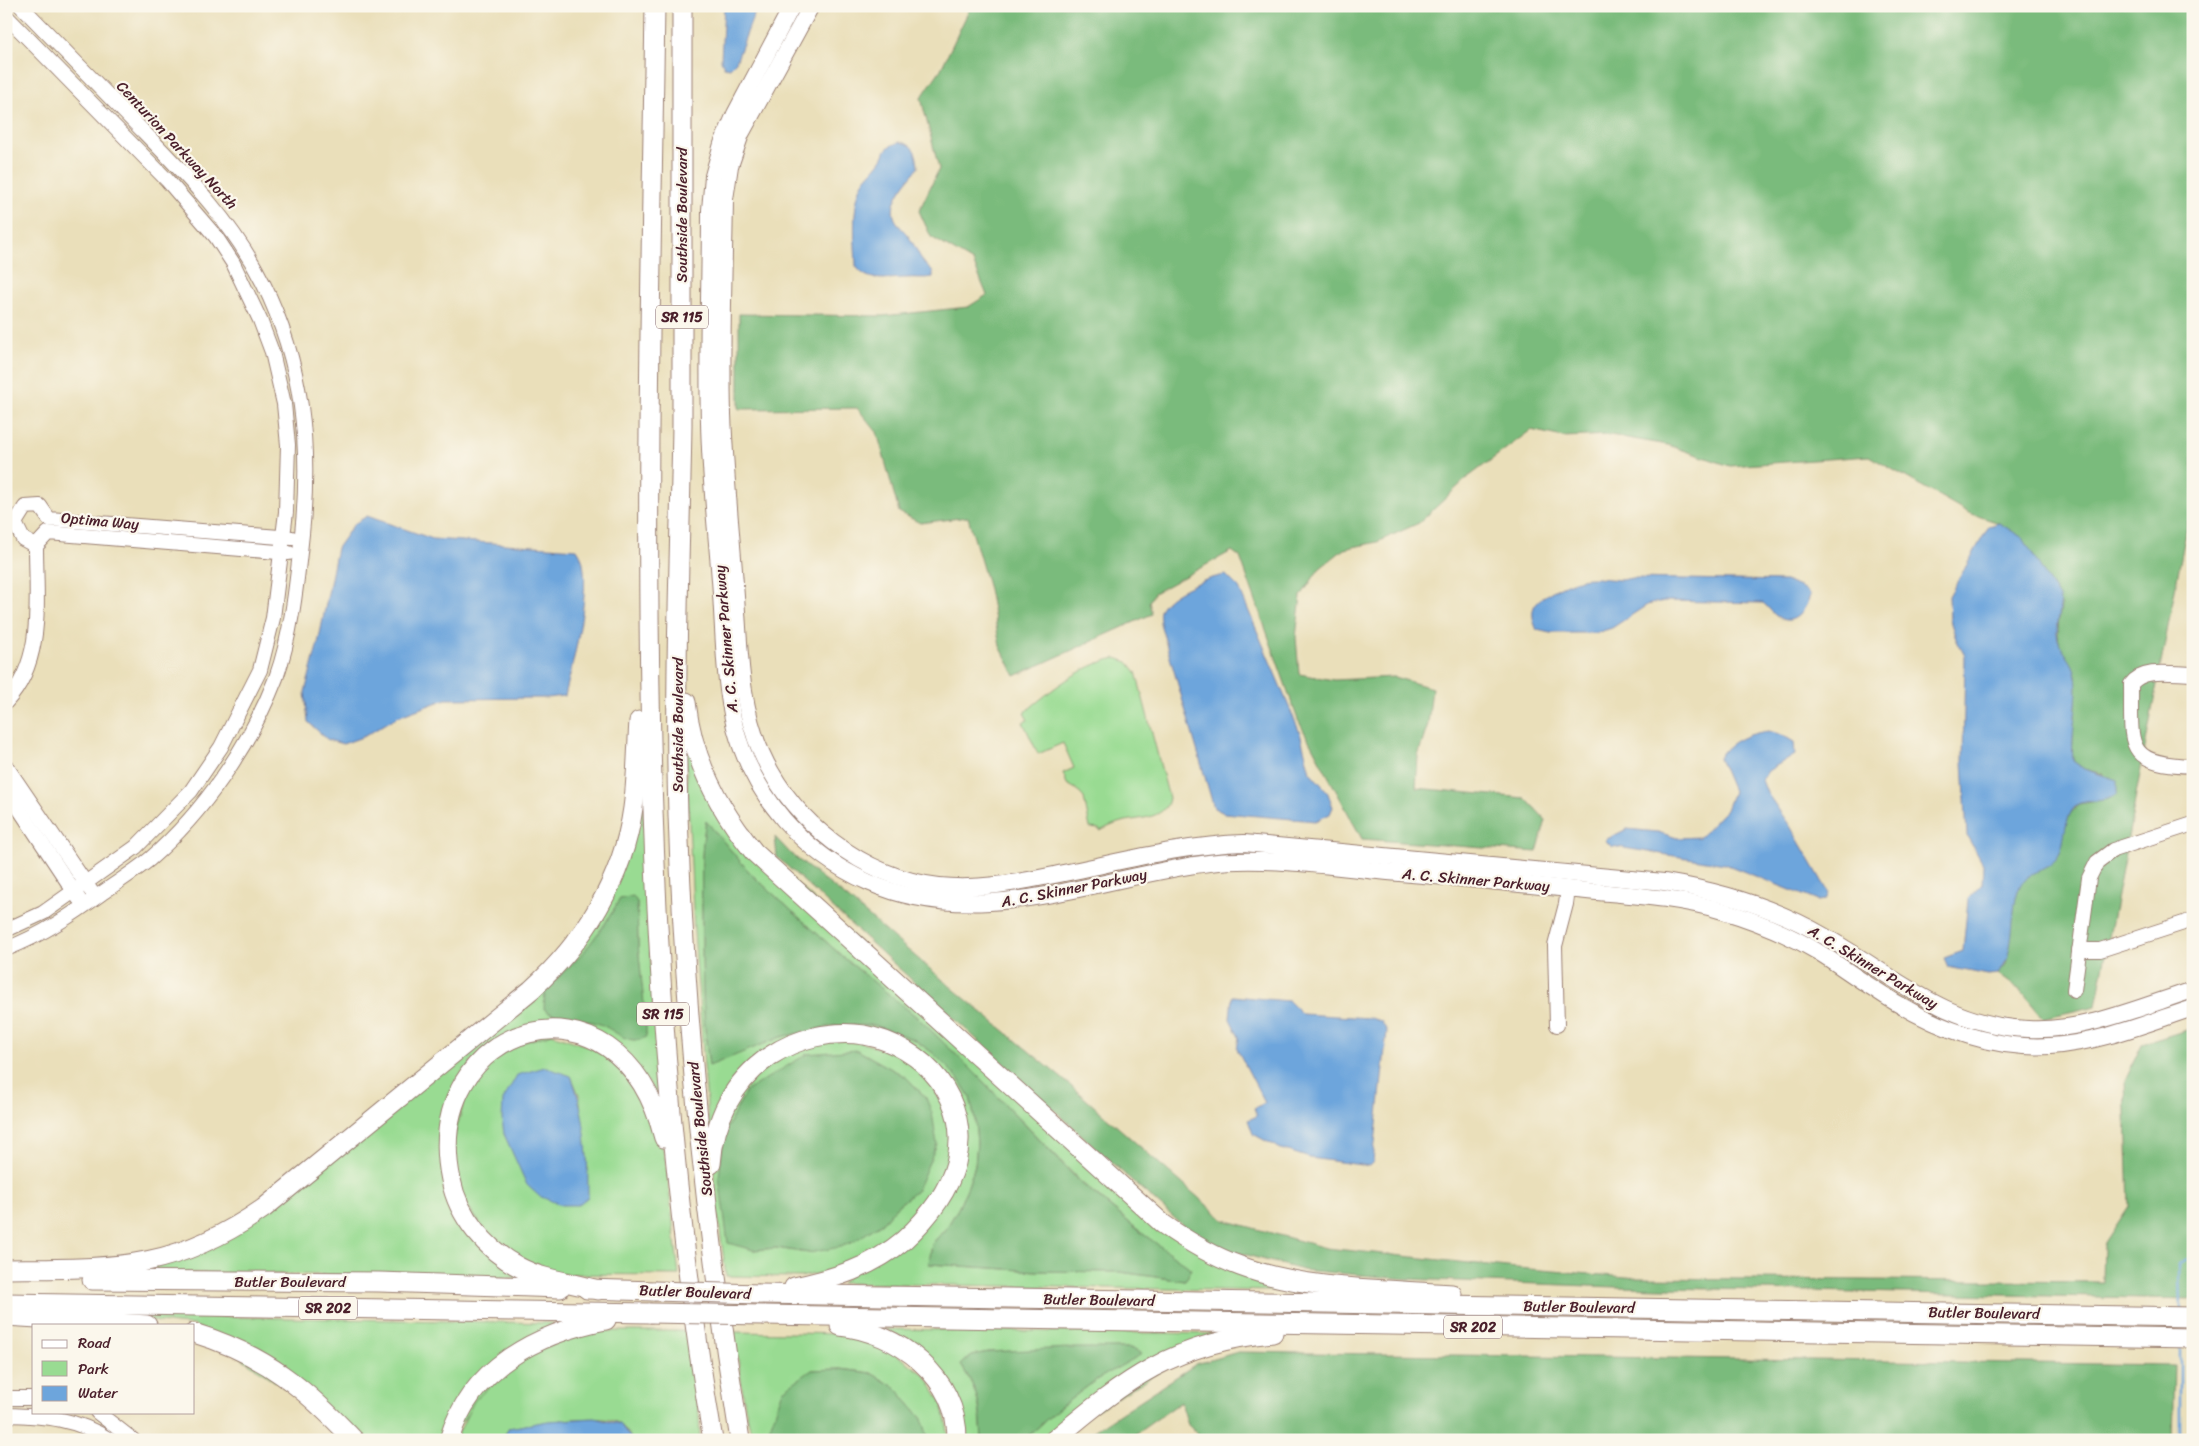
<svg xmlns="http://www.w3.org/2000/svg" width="2199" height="1446" viewBox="0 0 2199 1446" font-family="Sriracha,sans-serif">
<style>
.green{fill:#99db92;stroke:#727d5e;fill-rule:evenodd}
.forest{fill:#7abb7c;stroke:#626d54}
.water{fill:#6da5dc;stroke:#5c6284}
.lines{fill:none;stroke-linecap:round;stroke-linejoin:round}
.stream{stroke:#6da5dc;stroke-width:2.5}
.minor-casing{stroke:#9a7f72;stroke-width:16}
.major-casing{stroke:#9a7f72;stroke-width:18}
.highway-casing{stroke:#9a7f72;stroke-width:21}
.minor{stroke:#fff;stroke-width:14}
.major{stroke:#fff;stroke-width:16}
.highway{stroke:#fff;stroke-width:19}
.highway-bridge-casing{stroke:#9a7f72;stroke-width:21;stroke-linecap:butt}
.highway-bridge{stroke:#fff;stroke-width:19}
.labels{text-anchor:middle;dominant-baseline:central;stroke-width:4.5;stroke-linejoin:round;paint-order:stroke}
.shield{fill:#fbf7ec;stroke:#7f6065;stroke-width:1}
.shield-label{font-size:14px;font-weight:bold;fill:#4a1f2b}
.street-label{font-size:15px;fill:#4a1f2b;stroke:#fbf7ec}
</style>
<rect width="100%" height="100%" fill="#fbf7ec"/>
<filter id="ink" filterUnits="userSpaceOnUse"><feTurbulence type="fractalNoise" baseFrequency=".02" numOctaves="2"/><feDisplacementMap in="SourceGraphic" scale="10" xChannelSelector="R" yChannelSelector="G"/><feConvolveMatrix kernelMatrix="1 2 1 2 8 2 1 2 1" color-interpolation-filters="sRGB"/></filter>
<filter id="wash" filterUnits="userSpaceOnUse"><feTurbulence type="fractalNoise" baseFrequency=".0096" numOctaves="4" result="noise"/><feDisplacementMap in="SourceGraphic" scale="20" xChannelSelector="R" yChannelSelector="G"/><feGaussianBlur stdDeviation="1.12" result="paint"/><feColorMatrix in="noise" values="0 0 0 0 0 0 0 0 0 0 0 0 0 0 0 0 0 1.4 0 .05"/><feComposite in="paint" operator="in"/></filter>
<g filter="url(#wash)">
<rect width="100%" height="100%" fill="#eadfba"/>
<g class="green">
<path d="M1116 658 1128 662 1136 672 1169 798C1166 821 1136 817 1118 823 1112 825 1106 828 1100 831L1099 829 1090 828 1084 798 1076 789 1067 784 1063 773 1074 768 1063 743 1038 754 1023 722 1028 720 1024 713C1050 691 1081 665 1116 658Z"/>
<path d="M685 734 721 812 1168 1232 1328 1292 841 1283 950 1189 953 1092 874 1033 773 1048 709 1132 694 932ZM706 821 751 874 843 957 918 1018 974 1072 1082 1183 1143 1234 1191 1269 1185 1281 1120 1272 1037 1271 929 1264 932 1244 947 1227 959 1207 968 1186 975 1165 977 1143 975 1120 970 1097 958 1078 933 1053 915 1040 874 1025H832L781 1037 709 1065C702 1015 702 964 702 913 702 882 700 852 706 821Z"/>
<path d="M642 769 649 941 661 1104 649 1083 569 1027 471 1062 444 1181 527 1278 143 1272 144 1269 168 1263 359 1136 595 921ZM620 899 637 902 638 945 646 1037 589 1020 558 1016 545 990C576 968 602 931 620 899Z"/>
<path d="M552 1034 614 1055 658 1127 666 1162 679 1275 558 1274 521 1262 492 1240 462 1198 452 1145 468 1088 504 1048ZM571 1076 579 1095 588 1169 515 1156 504 1134Z"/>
<path d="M847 1038 916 1060 954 1123 945 1182 906 1233 844 1268 801 1277 726 1276 715 1193 714 1173 716 1151 734 1100 779 1053ZM857 1050 906 1077 926 1098 917 1190 896 1207 882 1223 809 1253 776 1248 753 1250 746 1091 761 1083Z"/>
<path d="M130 1315 552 1323 553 1324 523 1345 447 1440H359L194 1325C173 1325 152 1320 130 1318Z"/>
<path d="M884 1329 1221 1334 1048 1440H1024L1059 1408 1096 1380 1141 1353 1130 1348 989 1352 972 1355 961 1365C979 1393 980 1406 982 1440H965L920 1351 907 1339Z"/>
<path d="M592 1331H687L699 1413 700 1440H632C629 1435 625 1428 620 1424 602 1411 532 1424 509 1428L502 1440H455L474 1401 522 1355Z"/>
<path d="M734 1332 846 1334 875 1339 925 1375 942 1403 950 1440H929L922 1419 896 1388 871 1373 840 1369 812 1370 769 1430 774 1440H753L745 1407Z"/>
</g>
<g class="forest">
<path d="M971 6H2193V516L2188 521 2096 1006 2043 1018 2021 991 1998 974 2006 964 2016 895 2021 881 2034 872 2050 865 2070 814 2079 804 2107 799 2103 774 2084 769 2073 761C2070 735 2081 691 2075 671 2072 664 2065 658 2062 651 2055 636 2059 620 2061 605L1999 523 1969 513 1869 456 1730 466 1668 445 1610 435 1563 437 1531 430 1467 478 1419 523 1377 542 1344 549 1319 569 1301 596 1296 637 1299 674 1334 680 1394 677 1432 688 1428 724 1418 756 1416 788 1525 798 1546 820 1537 852 1362 839 1298 720 1240 557 1232 551 1154 593 1149 602 1152 614 1015 676 1000 646 989 589 968 517 920 523 899 512 877 432 857 408 739 409V314L883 316 968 307 987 295 973 262 931 237 919 211 939 169 921 98 941 69Z"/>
<path d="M706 821 751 874 843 957 918 1018 974 1072 1081 1183 1143 1234 1192 1269 1185 1281 1120 1272 1037 1271 929 1264 932 1244 947 1227 959 1207 968 1186 975 1166 977 1143 975 1120 970 1097 958 1078 933 1053 915 1040 874 1025 832 1026 781 1037 709 1066C702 1015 702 964 702 913 702 882 700 851 706 821Z"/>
<path d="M775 837 791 854 846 897 957 992 1064 1080 1224 1220 1326 1248 1517 1268 1639 1278 2103 1282 2104 1244 2129 1206 2125 1080 2142 1044 2193 1028V1299L1615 1287 1408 1279 1302 1270 1217 1247 1188 1230 1120 1170 777 857Z"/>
<path d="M633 896 637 902 638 945 646 1024V1037C629 1047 615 1030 600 1024 582 1017 559 1021 544 1009L545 990 583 953 605 924 620 899Z"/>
<path d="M857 1050 906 1077 926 1098 932 1113 937 1144 917 1190 896 1207 882 1223 853 1242 840 1247 809 1253 776 1248 753 1250 728 1243 719 1177 724 1134 746 1091 807 1054Z"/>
<path d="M1070 1348H1130L1142 1354 1096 1380 1059 1408 1024 1440H982C980 1406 980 1394 961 1365L972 1355 989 1352Z"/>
<path d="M1238 1352 2174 1365 2172 1440H1204L1188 1425 1181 1402 1127 1440H1080L1196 1364Z"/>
<path d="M840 1369 871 1373 896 1388 922 1419 929 1440H774L769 1430 783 1390 812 1370Z"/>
</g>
<g class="water">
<path d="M724 6H757L736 62 730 68 724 67 721 60Z"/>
<path d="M900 142C915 145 917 153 918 168 908 180 887 202 895 219 898 226 905 231 909 237 918 250 920 262 933 272V277C924 279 915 277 906 278 888 278 867 284 856 266 855 239 851 209 862 184 866 176 874 170 879 163 889 151 880 149 900 142Z"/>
<path d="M367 516 433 539 577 549C597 574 572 665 565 696L546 698 446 699 397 717 365 736 343 744 328 740 308 722 305 692 319 639 337 548 354 524Z"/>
<path d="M1999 523 2023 538 2059 598C2062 610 2057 621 2057 633 2058 649 2071 657 2075 671 2081 694 2070 733 2073 761L2084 769 2117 780V793C2114 795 2110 798 2107 799 2098 802 2085 800 2077 805 2061 819 2067 846 2057 858 2044 875 2023 869 2017 894 2010 920 2016 953 1998 974L1988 975 1948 967 1944 958 1963 951 1968 899 1982 884 1983 864 1967 836 1963 761 1965 656 1956 639 1950 620 1949 596 1989 526Z"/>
<path d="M1226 575 1239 588 1300 733 1310 772 1327 791 1333 807 1330 814 1315 821 1224 813 1214 808 1160 623C1160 619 1159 614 1160 611 1165 593 1209 577 1226 575Z"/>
<path d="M1597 578 1621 580 1632 578 1786 581 1804 589 1810 595C1807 608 1794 628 1778 617 1772 614 1769 607 1763 603L1664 601 1647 605 1612 628 1596 633H1550L1537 630C1534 624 1531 614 1534 607 1538 596 1569 582 1581 579 1586 578 1592 578 1597 578Z"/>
<path d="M1769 731 1782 735 1794 742 1795 754 1768 771 1762 780 1767 793 1790 826 1829 893 1826 900 1818 901 1725 864 1611 846 1605 840 1627 829 1658 832 1677 838 1700 837 1726 810 1733 791 1719 758C1728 741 1750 733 1769 731Z"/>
<path d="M1232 996 1289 1001 1302 1014 1370 1018 1381 1021 1387 1031 1373 1162 1369 1166 1310 1158 1281 1149 1253 1134 1248 1120 1257 1116 1254 1108 1265 1103 1237 1049 1239 1037 1230 1019Z"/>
<path d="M545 1067 571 1076C586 1113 588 1157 588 1197L578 1205H561L539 1196 527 1185 504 1134 502 1119 503 1100 517 1075Z"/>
<path d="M594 1418 620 1424 632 1440H502L509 1428 548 1421Z"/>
</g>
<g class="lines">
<g class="stream">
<path d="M2180 1311 2179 1265 2193 1256"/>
<path d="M2180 1344V1440"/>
</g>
</g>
</g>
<g filter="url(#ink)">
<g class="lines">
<g class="minor-casing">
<g id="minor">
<path d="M6 16 167 180 216 237 233 263 260 320 272 352 284 404 288 445 286 512 273 618 260 670 221 747 191 791 136 847 43 913 6 930"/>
<path d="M36 546 23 539 15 523 25 507 40 506 49 519 292 538"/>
<path d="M2193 674C2173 674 2144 667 2131 684 2132 744 2122 764 2193 766"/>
<path d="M6 702C45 660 36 599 36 546L48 533 289 553"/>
<path d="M6 766 91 891"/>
<path d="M6 789 79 899"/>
<path d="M6 949C42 935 72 915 102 893 118 882 135 871 150 859 204 812 250 745 276 678 292 634 297 580 302 534 311 445 303 364 263 283 232 220 184 173 135 123 97 84 59 45 21 6"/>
<path d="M2079 950H2100L2193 920"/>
<path d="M2074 990 2089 878 2097 862 2113 850 2193 824"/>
<path d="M1557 1025 1555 946 1566 904 1568 889"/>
<path d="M6 1398H34"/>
<path d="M97 1412 133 1440"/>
<path d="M6 1415C46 1416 75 1418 110 1440"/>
</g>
</g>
<g class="major-casing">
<g id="major">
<path d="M792 6 735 114 722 144 713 176 710 210C710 281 707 351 709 422 710 474 716 527 720 580 724 628 723 680 735 727 744 761 761 793 784 820 807 846 836 868 868 882 979 932 1096 877 1209 863 1264 856 1332 867 1388 872 1451 877 1514 883 1577 890 1627 895 1676 897 1723 911 1757 921 1790 935 1820 953 1838 964 1855 977 1873 988 1926 1024 1985 1050 2050 1046 2099 1043 2147 1023 2193 1008"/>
<path d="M811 6 741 134 730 166 725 199C724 270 721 342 723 414 725 471 731 528 735 584 740 640 738 700 761 752 792 822 863 877 939 886 978 890 1015 883 1054 875 1116 863 1180 845 1244 843L1664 882C1720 891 1774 907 1824 936 1892 974 1945 1026 2028 1029 2084 1032 2140 1007 2193 990"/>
</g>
</g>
<g class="highway-casing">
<g id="highway">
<path d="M655 6C648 485 631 966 713 1440"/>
<path d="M682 6C681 146 683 285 682 425 680 555 674 685 678 815 685 1024 706 1233 740 1440"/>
<path d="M686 702C692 758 719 809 754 852L1163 1224C1187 1241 1212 1256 1240 1266 1304 1290 1383 1289 1452 1294"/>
<path d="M711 1164C714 1120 733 1081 770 1056 797 1038 832 1030 864 1035 924 1046 972 1100 956 1163 948 1193 927 1219 904 1240 872 1267 834 1279 794 1287"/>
<path d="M6 1269C112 1268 173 1272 264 1208L531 990C584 942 623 880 633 808 637 779 637 750 639 721"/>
<path d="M92 1280 379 1282 560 1288"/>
<path d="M587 1289 654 1291"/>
<path d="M598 1290C572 1282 543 1280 519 1267 486 1250 458 1216 451 1180 418 1024 619 958 664 1138"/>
<path d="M759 1294 2193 1317"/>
<path d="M6 1303 650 1313"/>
<path d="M764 1315 2193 1338"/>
<path d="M6 1316 147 1325"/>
<path d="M840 1326C898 1332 958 1377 957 1440"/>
<path d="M194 1333C264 1354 305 1388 354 1440"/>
<path d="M449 1440C470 1368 537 1333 606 1320"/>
<path d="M1054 1440C1126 1379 1175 1342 1273 1333"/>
</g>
</g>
<use href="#minor" class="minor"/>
<use href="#major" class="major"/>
<use href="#highway" class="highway"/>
<g class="highway-bridge-casing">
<g id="highway-bridge">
<path d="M654 1291 759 1294"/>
<path d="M650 1313 764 1315"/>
</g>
</g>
<use href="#highway-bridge" class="highway-bridge"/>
</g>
</g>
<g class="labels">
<g class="shield">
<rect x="656" y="305.5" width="52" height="23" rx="4"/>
<rect x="637" y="1002.5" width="52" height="23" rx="4"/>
<rect x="299" y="1296.5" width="58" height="23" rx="4"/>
<rect x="1444" y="1315.5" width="58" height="23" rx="4"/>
</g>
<g class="shield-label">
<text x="682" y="317">SR 115</text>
<text x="663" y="1014">SR 115</text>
<text x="328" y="1308">SR 202</text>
<text x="1473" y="1327">SR 202</text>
</g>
<g class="street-label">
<text transform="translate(177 145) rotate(47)">Centurion Parkway North</text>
<text transform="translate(682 215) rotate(-90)">Southside Boulevard</text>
<text transform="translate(100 521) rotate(5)">Optima Way</text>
<text transform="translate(726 639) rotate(-95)">A. C. Skinner Parkway</text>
<text transform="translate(678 725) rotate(-90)">Southside Boulevard</text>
<text transform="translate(1476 880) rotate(5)">A. C. Skinner Parkway</text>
<text transform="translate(1074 888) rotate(-11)">A. C. Skinner Parkway</text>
<text transform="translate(1873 967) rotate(31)">A. C. Skinner Parkway</text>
<text transform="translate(700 1129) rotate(-96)">Southside Boulevard</text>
<text x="290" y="1282">Butler Boulevard</text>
<text transform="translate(695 1292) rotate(2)">Butler Boulevard</text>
<text transform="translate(1099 1300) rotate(1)">Butler Boulevard</text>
<text transform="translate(1579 1307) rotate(1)">Butler Boulevard</text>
<text transform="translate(1984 1313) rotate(1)">Butler Boulevard</text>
</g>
</g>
<rect width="2199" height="1446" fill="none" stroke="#fbf7ec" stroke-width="25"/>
<rect x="32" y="1324" width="162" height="90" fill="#fbf7ec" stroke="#b4a19f"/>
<rect x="42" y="1340" width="25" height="8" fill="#ffffff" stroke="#b4a19f"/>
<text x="78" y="1348" font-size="15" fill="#4a1f2b">Road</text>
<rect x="42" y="1361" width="25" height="15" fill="#99db92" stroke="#b4a19f"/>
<text x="78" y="1374" font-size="15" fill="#4a1f2b">Park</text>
<rect x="42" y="1386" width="25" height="15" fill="#6da5dc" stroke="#b4a19f"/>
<text x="78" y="1398" font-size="15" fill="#4a1f2b">Water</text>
</svg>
